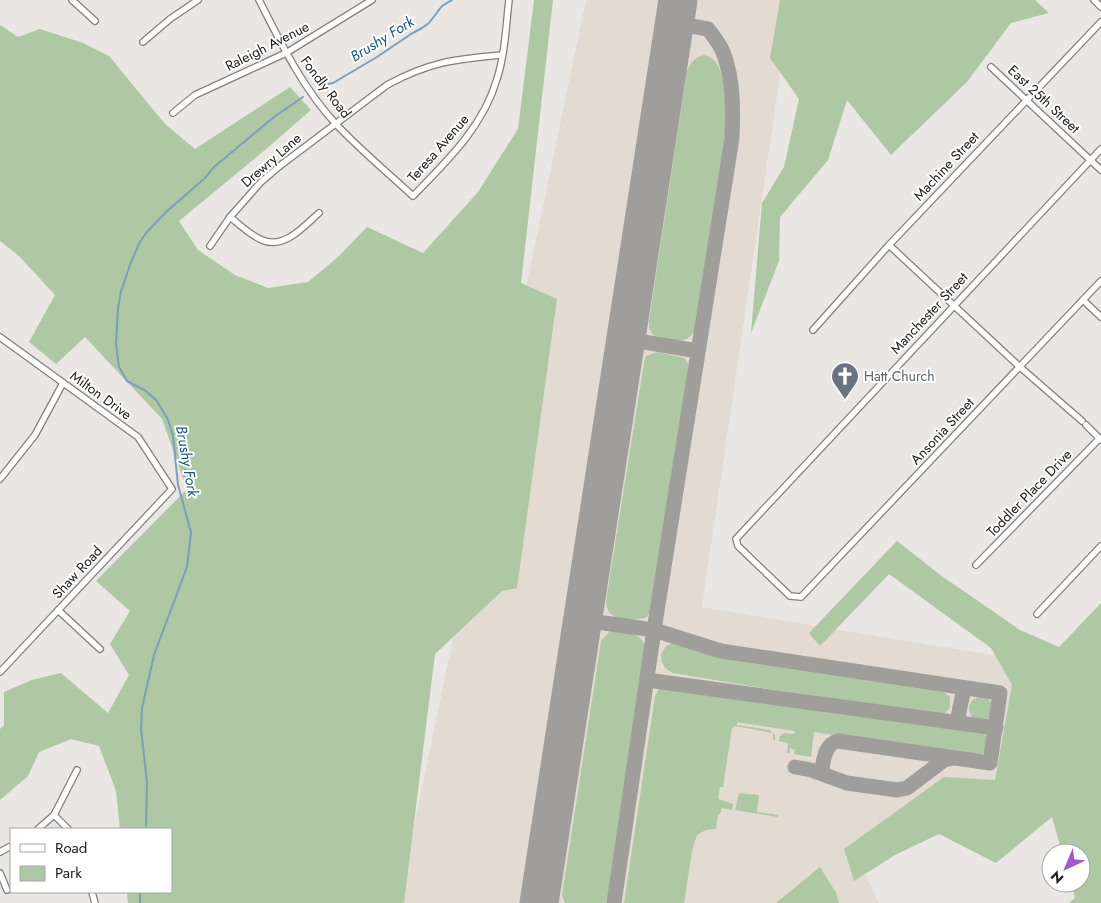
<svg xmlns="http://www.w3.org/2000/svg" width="1101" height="903" viewBox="0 0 1101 903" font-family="Jost,sans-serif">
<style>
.built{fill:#e3dbd2}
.green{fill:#adc8a2}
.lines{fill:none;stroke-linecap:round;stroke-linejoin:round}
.stream{stroke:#7aa0bc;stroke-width:2}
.taxiway{stroke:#a09e9b;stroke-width:15}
.runway{stroke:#a09e9b;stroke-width:39}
.street-casing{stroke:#827f7d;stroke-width:8}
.street{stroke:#fff;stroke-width:5.5}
.labels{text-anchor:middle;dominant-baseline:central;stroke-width:4;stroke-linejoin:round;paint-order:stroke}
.street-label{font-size:14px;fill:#21201e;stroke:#fff}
.worship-label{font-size:14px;fill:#5b616d;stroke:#fff;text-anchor:start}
.water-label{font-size:15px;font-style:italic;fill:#18567d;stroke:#fff}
</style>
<rect width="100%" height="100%" fill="#e9e6e3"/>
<path class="built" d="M586 0H791L702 607 1029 661 992 790 862 867 879 903H398Z"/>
<g class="green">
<path d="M534 0H553L521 283 557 299 517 588 502 591 435 654 404 903H128L127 892H171V829H120L116 791 99 746 71 739 39 752 28 776 0 800V729L4 725V692L32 680 61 673 108 713 129 675 110 644 130 611 96 581 187 489 162 419 85 337 56 364 29 342 55 295 19 256 0 241V25L18 37 40 29 83 43 109 56 165 124 195 149 290 87 311 110 265 150 179 221 198 250 235 275 268 288 308 282 338 257 367 227 423 253 478 192 518 129Z"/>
<path d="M780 0H1035L1049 13 1011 23 967 82 891 155 847 100 828 160 780 217 779 261 751 333 762 203 784 167 799 99 770 58Z"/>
<path d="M704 55C713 57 718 63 721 73 733 112 721 158 715 198 708 242 701 286 695 330 687 347 668 339 653 335L649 328V321L687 71C691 62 694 58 704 55Z"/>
<path d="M657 352 684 358 688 364V371L651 610C651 611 647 616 647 617 640 621 618 620 612 615 607 612 607 606 606 601L644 363 646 356Z"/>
<path d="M897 541 943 577 1020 630 1059 647 1101 603V903H1069L1075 898 1071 883H1081V853H1062L1052 817 996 863 939 834 895 855 854 881 844 849 944 777 995 780 1012 685 991 648 889 574 820 646 809 633Z"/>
<path d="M610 631C623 633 644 631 645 649L609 896 606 903H565L562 895 601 641Z"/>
<path d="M672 643 687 645 737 661 943 692 950 697V708L944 714 936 713 763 688 673 673C658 666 657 650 672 643Z"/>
<path d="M666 684H676L971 729C974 729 977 729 979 731 989 734 992 748 982 754 976 757 968 756 962 756L814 732 811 757 794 754 795 750 790 748V753H787L788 743 779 741 780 736 784 733 794 734 795 731 737 722V725L770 730 775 735V740H773V733L735 726 732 728 723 787H720L718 799 733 804 732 810 722 808 720 814H718L716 829 706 830 697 835 692 851 684 903H624L655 696 659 689Z"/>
<circle cx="981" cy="709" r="12"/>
<path d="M739 793 759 795 757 812 778 815V817L735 810Z"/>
<path d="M820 867 836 893 839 903H776Z"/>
</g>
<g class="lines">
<g class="stream">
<path d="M318 86 333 83 377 57 411 34 422 28 429 23 442 6 452 0"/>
<path d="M146 829 147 782 141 729 142 708 154 655 187 567 191 532 178 485 173 436 168 420 157 401 146 391 127 381 119 367 116 344 118 308 121 291 131 262 140 242 146 233 166 212 205 178 214 167 274 117 303 97"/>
<path d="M140 903V892"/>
</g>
<g class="taxiway">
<path d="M626 339 698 351"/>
<path d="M583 620 654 630 721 651 1000 693 990 763 838 741C824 744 824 761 821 773"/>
<path d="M647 680 996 728"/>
<path d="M957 722 964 688"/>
<path d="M795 767 811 770 847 783 897 790 907 788 944 760 953 758"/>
<path d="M614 903 654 630 732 138C733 110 734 80 723 52 720 44 713 36 708 29L674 23"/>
</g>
<path class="runway" d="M539 903 678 0"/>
<g class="street-casing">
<g id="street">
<path d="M72 0 95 21"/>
<path d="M259 0C281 43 302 87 335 123 359 149 387 172 413 196 447 161 483 127 497 79 505 54 506 26 509 0"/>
<path d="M1094 0 1101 7"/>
<path d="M143 42 170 19 198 0"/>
<path d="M991 67 1101 170"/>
<path d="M173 113 195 95 286 53 372 0"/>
<path d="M1101 149 762 511 736 539 738 546 790 596 801 597 1101 281"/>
<path d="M230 217C240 225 250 235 262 240 284 250 304 226 319 213"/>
<path d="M889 245 1020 367 1082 421"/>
<path d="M210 246 230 217 261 182 281 165 387 85C429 62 455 59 502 55"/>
<path d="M1083 300 1101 317"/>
<path d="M813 330 889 245 1101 22"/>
<path d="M0 337 138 437 172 489 0 672"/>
<path d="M1086 425 1101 440"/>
<path d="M0 479 35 435 63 383"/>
<path d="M976 565 1100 438"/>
<path d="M58 610 100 649"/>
<path d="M1037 614 1101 546"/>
<path d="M54 815 68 829"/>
<path d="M38 829 54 815 77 770"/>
<path d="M0 852 11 846"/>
<path d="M0 873 7 890"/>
<path d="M92 892 95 903"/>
</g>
</g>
<use href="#street" class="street"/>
</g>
<defs>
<g id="church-pin" transform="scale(1.4375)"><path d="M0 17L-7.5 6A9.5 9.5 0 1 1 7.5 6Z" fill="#6b7280" stroke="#fff"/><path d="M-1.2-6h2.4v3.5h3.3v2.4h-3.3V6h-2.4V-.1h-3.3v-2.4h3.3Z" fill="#fff"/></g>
</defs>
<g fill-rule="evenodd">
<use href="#church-pin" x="845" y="376"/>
</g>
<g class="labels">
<g class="street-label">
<text transform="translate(267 46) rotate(-27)">Raleigh Avenue</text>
<text transform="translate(326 87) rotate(53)">Fondly Road</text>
<text transform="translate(1044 99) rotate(43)">East 25th Street</text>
<text transform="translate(438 148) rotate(-49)">Teresa Avenue</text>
<text transform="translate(271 160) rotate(-41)">Drewry Lane</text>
<text transform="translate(946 166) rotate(-47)">Machine Street</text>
<text transform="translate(929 313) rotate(-47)">Manchester Street</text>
<text transform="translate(101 395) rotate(36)">Milton Drive</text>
<text transform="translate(942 431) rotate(-47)">Ansonia Street</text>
<text transform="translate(1029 493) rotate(-46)">Toddler Place Drive</text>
<text transform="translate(77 572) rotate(-47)">Shaw Road</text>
</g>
<g class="worship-label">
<text x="864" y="376">Hatt Church</text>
</g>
<g class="water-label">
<text transform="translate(382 39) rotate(-32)">Brushy Fork</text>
<text transform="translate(187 461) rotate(80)">Brushy Fork</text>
</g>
</g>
<rect x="10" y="828" width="162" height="65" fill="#ffffff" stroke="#a6a6a5"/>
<rect x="20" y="844" width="25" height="8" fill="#ffffff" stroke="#a6a6a5"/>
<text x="55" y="853" font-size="15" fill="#21201e">Road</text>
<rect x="20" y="866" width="25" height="15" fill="#adc8a2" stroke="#a6a6a5"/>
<text x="55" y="878" font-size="15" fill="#21201e">Park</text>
<g transform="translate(1066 868) rotate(224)"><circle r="24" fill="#ffffff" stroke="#a6a6a5"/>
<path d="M0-4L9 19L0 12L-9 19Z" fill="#a058cc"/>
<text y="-8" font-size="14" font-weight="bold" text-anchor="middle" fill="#21201e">N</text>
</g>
</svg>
